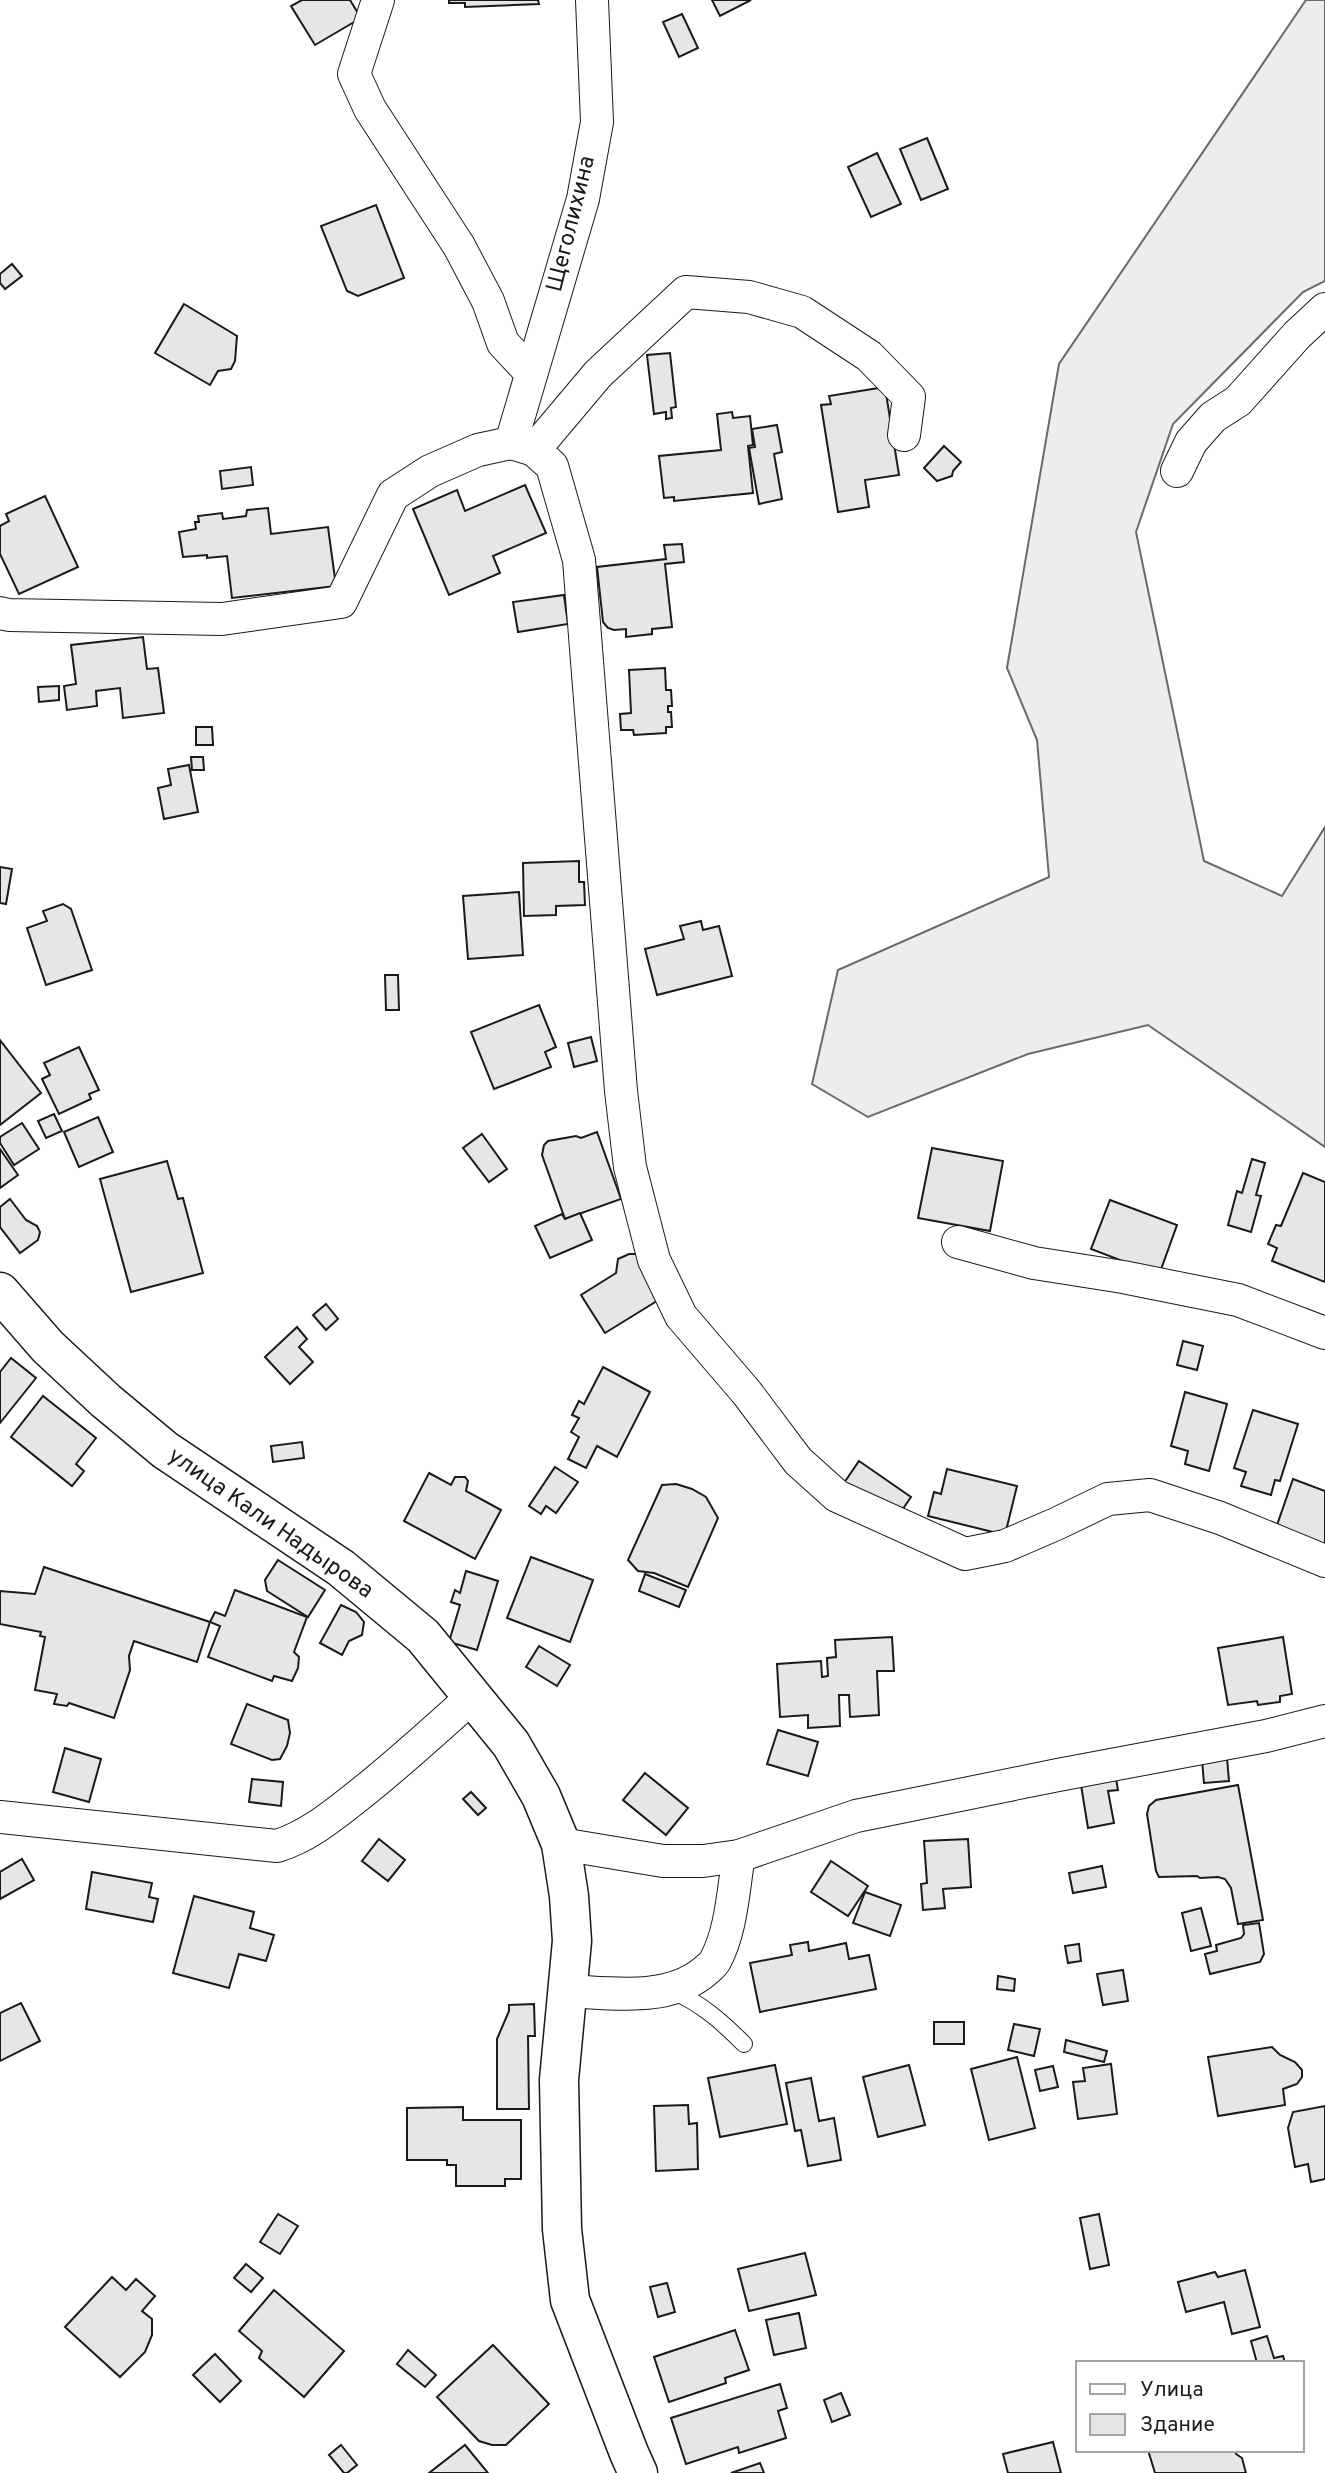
<svg xmlns="http://www.w3.org/2000/svg" width="1325" height="2473" viewBox="0 0 1325 2473" font-family="Overpass,sans-serif">
<style>
.built{fill:#ededed;stroke:#6a6a6a;stroke-width:2}
.building{fill:#e6e6e6;stroke:#1a1a1a;stroke-width:2}
.lines{fill:none;stroke-linecap:round;stroke-linejoin:round}
.service-casing{stroke:#1a1a1a;stroke-width:18}
.minor-casing{stroke:#1a1a1a;stroke-width:34}
.tertiary-casing{stroke:#1a1a1a;stroke-width:41}
.service{stroke:#fff;stroke-width:16}
.minor{stroke:#fff;stroke-width:32}
.tertiary{stroke:#fff;stroke-width:38}
.labels{text-anchor:middle;dominant-baseline:central;stroke-width:5;stroke-linejoin:round;paint-order:stroke}
.street-label{font-size:23px;fill:#1a1a1a;stroke:#fff}
</style>
<rect width="100%" height="100%" fill="#fff"/>
<path class="built" d="M1306 0H1325V281L1303 292 1173 424 1136 532 1204 861 1282 896 1325 827V1147L1148 1025 1028 1054 868 1117 812 1084 838 970 1049 877 1037 740 1007 668 1059 364Z"/>
<g class="building">
<path d="M302 0H350L361 18 315 45 291 6Z"/>
<path d="M449 0H538L539 4 465 7V3H449Z"/>
<path d="M712 0H751L720 16Z"/>
<path d="M682 14 698 48 679 57 663 22Z"/>
<path d="M927 138 948 189 921 200 900 149Z"/>
<path d="M877 153 901 204 871 217 848 167Z"/>
<path d="M376 205 404 278 358 296 347 291 321 226Z"/>
<path d="M12 264 22 276 5 289 0 283V274Z"/>
<path d="M184 304 237 336 235 361 231 369 218 371 210 385 155 353Z"/>
<path d="M670 353 676 407 671 408 672 418 666 419V412L654 414 647 355Z"/>
<path d="M885 387 899 475 865 480 869 507 838 512 821 405 831 404 829 396Z"/>
<path d="M732 412 733 418 750 416 753 445 748 446 753 493 674 501V497L664 498 659 456 721 450 717 414Z"/>
<path d="M777 425 782 452 774 454 782 499 759 504 749 448 755 447 752 429Z"/>
<path d="M944 446 961 462 953 471 952 476 937 481 924 468Z"/>
<path d="M251 467 253 485 222 489 220 471Z"/>
<path d="M525 485 546 533 493 556 500 573 449 595 413 509 457 490 465 511Z"/>
<path d="M45 496 78 567 19 594 0 554V526L9 521 6 514Z"/>
<path d="M268 508 271 534 328 527 336 586 232 598 227 556 207 558V555L183 557 179 532 196 529 195 522H199L198 516 222 513 223 519 246 516 247 510Z"/>
<path d="M682 544 684 562 665 564 672 627 652 629V634L626 637V629L614 630 608 628 603 622 597 567 666 559 664 545Z"/>
<path d="M564 595 568 624 518 632 513 602Z"/>
<path d="M143 637 147 669 158 668 164 713 123 718 120 688 96 691 97 706 67 710 64 686 76 684 71 645Z"/>
<path d="M665 668 666 690H671L672 706H668V712H671L672 727H666V733L634 735 633 730H621L620 714 631 713 629 670Z"/>
<path d="M59 686V700L39 702 38 687Z"/>
<path d="M196 727H212L213 745H196Z"/>
<path d="M191 757H203L204 770H192Z"/>
<path d="M189 765 198 812 164 819 158 788 171 785 168 769Z"/>
<path d="M579 861V882H584L585 905 556 906V915L524 916 523 863Z"/>
<path d="M0 867 12 869 6 904 0 903Z"/>
<path d="M519 892 523 955 468 959 463 896Z"/>
<path d="M63 904 71 909 92 970 46 985 27 928 47 921 43 911Z"/>
<path d="M701 921 703 930 719 926 732 976 657 995 645 949 684 939 680 926Z"/>
<path d="M385 975H398L399 1010H386Z"/>
<path d="M539 1005 556 1047 545 1052 551 1067 494 1089 471 1032Z"/>
<path d="M591 1037 597 1061 574 1067 568 1043Z"/>
<path d="M0 1040 41 1093 0 1125Z"/>
<path d="M79 1047 99 1090 89 1094 91 1099 59 1114 42 1079 50 1075 44 1063Z"/>
<path d="M54 1114 62 1131 46 1138 38 1121Z"/>
<path d="M98 1117 113 1152 79 1167 64 1132Z"/>
<path d="M22 1123 39 1149 14 1165 0 1143V1137Z"/>
<path d="M597 1132 621 1199 565 1219 542 1155 544 1145 548 1141 576 1136 581 1138Z"/>
<path d="M482 1134 507 1169 489 1182 463 1148Z"/>
<path d="M932 1148 1003 1161 990 1231 918 1218Z"/>
<path d="M0 1149 18 1175 0 1188Z"/>
<path d="M1252 1159 1265 1163 1256 1195 1261 1196 1251 1232 1228 1225 1237 1191 1242 1193Z"/>
<path d="M167 1161 178 1199 183 1198 203 1273 131 1292 100 1179Z"/>
<path d="M1303 1173 1325 1182V1282L1272 1261 1277 1248 1268 1244 1276 1225 1281 1226Z"/>
<path d="M10 1199 26 1220 37 1226 40 1232 38 1240 20 1253 0 1227V1207Z"/>
<path d="M1110 1200 1177 1225 1159 1275 1091 1249Z"/>
<path d="M580 1213 592 1240 550 1258 535 1226 562 1214 565 1219Z"/>
<path d="M629 1254H639L665 1296 605 1333 581 1295 616 1273 618 1259Z"/>
<path d="M326 1304 338 1319 326 1330 313 1315Z"/>
<path d="M297 1327 307 1339 299 1347 313 1362 290 1384 265 1357Z"/>
<path d="M1183 1341 1203 1346 1197 1370 1177 1365Z"/>
<path d="M11 1358 36 1378 0 1423V1372Z"/>
<path d="M603 1367 650 1392 617 1457 597 1446 586 1468 568 1459 579 1437 571 1432 579 1418 572 1415 579 1401 584 1404Z"/>
<path d="M1185 1392 1227 1404 1209 1471 1185 1464 1188 1451 1171 1446Z"/>
<path d="M43 1396 96 1438 76 1464 84 1471 72 1486 11 1437Z"/>
<path d="M1253 1410 1298 1424 1280 1481 1275 1480 1271 1495 1241 1486 1246 1472 1234 1468Z"/>
<path d="M302 1442 304 1458 273 1462 271 1446Z"/>
<path d="M859 1461 911 1497 896 1519 844 1483Z"/>
<path d="M555 1467 578 1482 556 1513 546 1506 541 1514 529 1506Z"/>
<path d="M947 1469 1017 1486 1005 1535 928 1516 934 1492 941 1494Z"/>
<path d="M429 1473 451 1485 455 1477H465L468 1481 466 1491 501 1510 475 1559 404 1521Z"/>
<path d="M1293 1479 1325 1491V1546L1276 1528Z"/>
<path d="M676 1484 692 1489 706 1497 718 1518 688 1587 654 1573 638 1571 628 1560 662 1485Z"/>
<path d="M531 1557 593 1580 570 1642 507 1618Z"/>
<path d="M278 1560 325 1590 308 1617 267 1591 265 1580Z"/>
<path d="M44 1567 210 1622 197 1662 134 1641 129 1656 130 1670 114 1718 69 1703 67 1706 54 1704 57 1694 35 1690 45 1637 40 1636 41 1632 0 1624V1591L35 1594Z"/>
<path d="M466 1571 498 1581 477 1650 449 1642 460 1605 451 1602 455 1590 460 1593Z"/>
<path d="M645 1574 686 1590 679 1607 639 1591Z"/>
<path d="M235 1590 307 1617 294 1652 299 1657 298 1668 292 1681 274 1676 272 1681 208 1657 220 1626 210 1622 215 1612 225 1616Z"/>
<path d="M341 1605 356 1612 364 1622 362 1635 349 1641 342 1655 320 1643Z"/>
<path d="M892 1637 894 1671H877L879 1715 850 1717 849 1695H839L840 1726 808 1728V1715L780 1717 777 1664 821 1661 822 1677 828 1676 827 1658 836 1657 835 1640Z"/>
<path d="M1283 1637 1292 1694 1280 1696V1702L1258 1705 1257 1701 1228 1705 1218 1648Z"/>
<path d="M539 1646 570 1665 557 1686 526 1667Z"/>
<path d="M247 1704 288 1720 290 1733 287 1746 280 1759 272 1760 231 1744Z"/>
<path d="M778 1730 818 1742 808 1776 767 1764Z"/>
<path d="M65 1748 101 1759 89 1802 53 1792Z"/>
<path d="M1227 1758 1229 1781 1204 1783 1202 1760Z"/>
<path d="M645 1773 688 1808 666 1835 623 1800Z"/>
<path d="M1115 1773 1118 1790 1108 1791 1114 1823 1088 1828 1080 1779Z"/>
<path d="M252 1779 283 1782 281 1806 249 1802Z"/>
<path d="M1238 1785 1263 1920 1238 1924 1231 1888 1225 1879 1218 1877 1200 1878 1197 1876 1159 1877 1156 1871 1147 1814 1149 1806 1156 1800Z"/>
<path d="M471 1792 486 1808 478 1815 463 1799Z"/>
<path d="M379 1839 405 1860 388 1881 362 1861Z"/>
<path d="M968 1839 971 1887 943 1889 945 1908 923 1910 921 1884 927 1883 924 1841Z"/>
<path d="M22 1859 34 1880 0 1899V1872Z"/>
<path d="M831 1861 868 1886 848 1916 811 1892Z"/>
<path d="M1102 1866 1106 1887 1073 1893 1069 1873Z"/>
<path d="M92 1872 152 1883 149 1897 158 1899 153 1922 86 1909Z"/>
<path d="M865 1892 901 1905 890 1936 853 1923Z"/>
<path d="M194 1896 254 1912 250 1928 274 1935 266 1961 239 1954 229 1988 173 1973Z"/>
<path d="M1201 1908 1211 1946 1191 1951 1182 1913Z"/>
<path d="M1259 1923 1264 1954 1260 1962 1210 1974 1205 1954 1217 1951 1216 1945 1241 1938 1244 1934 1243 1925Z"/>
<path d="M808 1942 809 1951 846 1943 849 1959 869 1955 876 1989 760 2012 750 1963 792 1955 790 1945Z"/>
<path d="M1079 1944 1081 1961 1068 1963 1065 1946Z"/>
<path d="M1123 1970 1128 2001 1103 2005 1097 1974Z"/>
<path d="M998 1976 1015 1979 1014 1991 997 1989Z"/>
<path d="M21 2003 40 2041 0 2061V2013Z"/>
<path d="M534 2004 535 2036H528L529 2109H497V2039L509 2011V2005Z"/>
<rect x="934" y="2022" width="30" height="22"/>
<path d="M1014 2024 1040 2029 1034 2056 1008 2050Z"/>
<path d="M1066 2040 1107 2051 1104 2062 1064 2052Z"/>
<path d="M1272 2047 1280 2055 1295 2062 1302 2070V2077L1297 2084 1283 2089 1285 2105 1218 2116 1208 2057Z"/>
<path d="M1017 2057 1035 2128 989 2140 971 2069Z"/>
<path d="M1111 2064 1117 2114 1078 2119 1073 2082 1085 2081 1083 2068Z"/>
<path d="M775 2065 787 2124 720 2137 708 2078Z"/>
<path d="M909 2065 925 2125 878 2137 863 2077Z"/>
<path d="M1053 2066 1058 2087 1040 2091 1035 2070Z"/>
<path d="M811 2078 819 2121 834 2118 841 2160 808 2166 801 2130 795 2131 786 2083Z"/>
<path d="M688 2105 689 2124 697 2123 698 2169 656 2171 654 2106Z"/>
<path d="M1325 2106V2179L1311 2182 1308 2164 1295 2167 1288 2128 1293 2112Z"/>
<path d="M463 2107V2120H521V2179H505V2186H456V2165H447V2160H407V2108Z"/>
<path d="M278 2214 298 2226 280 2254 260 2242Z"/>
<path d="M1099 2214 1109 2265 1090 2269 1080 2218Z"/>
<path d="M805 2253 816 2295 749 2311 738 2269Z"/>
<path d="M246 2264 263 2278 251 2292 234 2278Z"/>
<path d="M1245 2270 1260 2327 1232 2334 1224 2302 1186 2312 1178 2282 1215 2272 1218 2277Z"/>
<path d="M112 2277 126 2290 136 2279 155 2296 142 2311 152 2319V2335L145 2352 120 2377 65 2327Z"/>
<path d="M667 2283 675 2312 658 2317 650 2287Z"/>
<path d="M274 2290 344 2351 304 2397 259 2358 262 2351 239 2331Z"/>
<path d="M799 2313 806 2348 774 2355 766 2320Z"/>
<path d="M735 2330 749 2370 725 2378 726 2383 669 2402 654 2357Z"/>
<path d="M1267 2336 1274 2358 1283 2356 1285 2363H1257L1251 2341Z"/>
<path d="M493 2345 549 2404 506 2445H492L479 2441 437 2397Z"/>
<path d="M408 2350 436 2375 425 2387 397 2364Z"/>
<path d="M215 2354 241 2381 220 2402 193 2375Z"/>
<path d="M780 2384 787 2408 778 2411 786 2438 739 2453 738 2447 686 2464 671 2418Z"/>
<path d="M841 2393 850 2415 832 2422 824 2400Z"/>
<path d="M1053 2442 1061 2473H1008L1003 2454Z"/>
<path d="M341 2445 357 2465 347 2473H344L329 2455Z"/>
<path d="M465 2445 488 2473H429Z"/>
<path d="M1148 2450H1235L1236 2454 1242 2458 1246 2473H1155Z"/>
<path d="M760 2463 764 2473H731Z"/>
</g>
<g class="lines">
<g class="service-casing">
<path id="service" d="M672 1991C701 2003 722 2022 744 2044"/>
</g>
<g class="minor-casing">
<g id="minor">
<path d="M378 0 354 74 370 109 459 246 488 301 503 343 531 373"/>
<path d="M511 443 583 199 597 122 592 0"/>
<path d="M534 450 598 374 686 292 749 297 802 312 869 356 909 397 904 435"/>
<path d="M1177 471 1191 442 1213 417 1238 401 1297 335 1325 309"/>
<path d="M0 613 9 615 222 619 341 602 393 495 430 471 478 450 511 443 534 450 552 466 579 560 621 1091 630 1167 654 1260 681 1316 747 1393 798 1461 837 1496 965 1554 1005 1546 1056 1524 1108 1499 1150 1495 1220 1518 1325 1561"/>
<path d="M958 1242 1034 1263 1123 1277 1238 1300 1325 1333"/>
<path d="M0 1817 277 1846C306 1837 330 1818 354 1799 395 1767 433 1732 472 1697"/>
<path d="M561 1844 663 1861H703L739 1856 856 1816 1058 1775 1266 1736 1325 1721"/>
<path d="M568 1991C613 1993 667 2002 704 1972 708 1968 713 1965 715 1961 732 1930 733 1889 739 1856"/>
</g>
</g>
<g class="tertiary-casing">
<path id="tertiary" d="M0 1292 48 1347 106 1401 165 1450 341 1568 423 1636 511 1744 541 1796 561 1844 569 1896 572 1941 559 2080 562 2229 570 2300 629 2453 638 2473"/>
</g>
<use href="#service" class="service"/>
<use href="#minor" class="minor"/>
<use href="#tertiary" class="tertiary"/>
</g>
<g class="labels">
<g class="street-label">
<text transform="translate(572 224) rotate(-76)">Щеголихина</text>
<text transform="translate(270 1524) rotate(35)">улица Кали Надырова</text>
</g>
</g>
<rect x="1076" y="2361" width="228" height="91" fill="#ffffff" stroke="#a3a3a3" stroke-width="2"/>
<rect x="1090" y="2384" width="35" height="10" fill="#ffffff" stroke="#a3a3a3" stroke-width="2"/>
<text x="1140" y="2396" font-size="21" fill="#1a1a1a">Улица</text>
<rect x="1090" y="2414" width="35" height="21" fill="#e6e6e6" stroke="#a3a3a3" stroke-width="2"/>
<text x="1140" y="2431" font-size="21" fill="#1a1a1a">Здание</text>
</svg>
